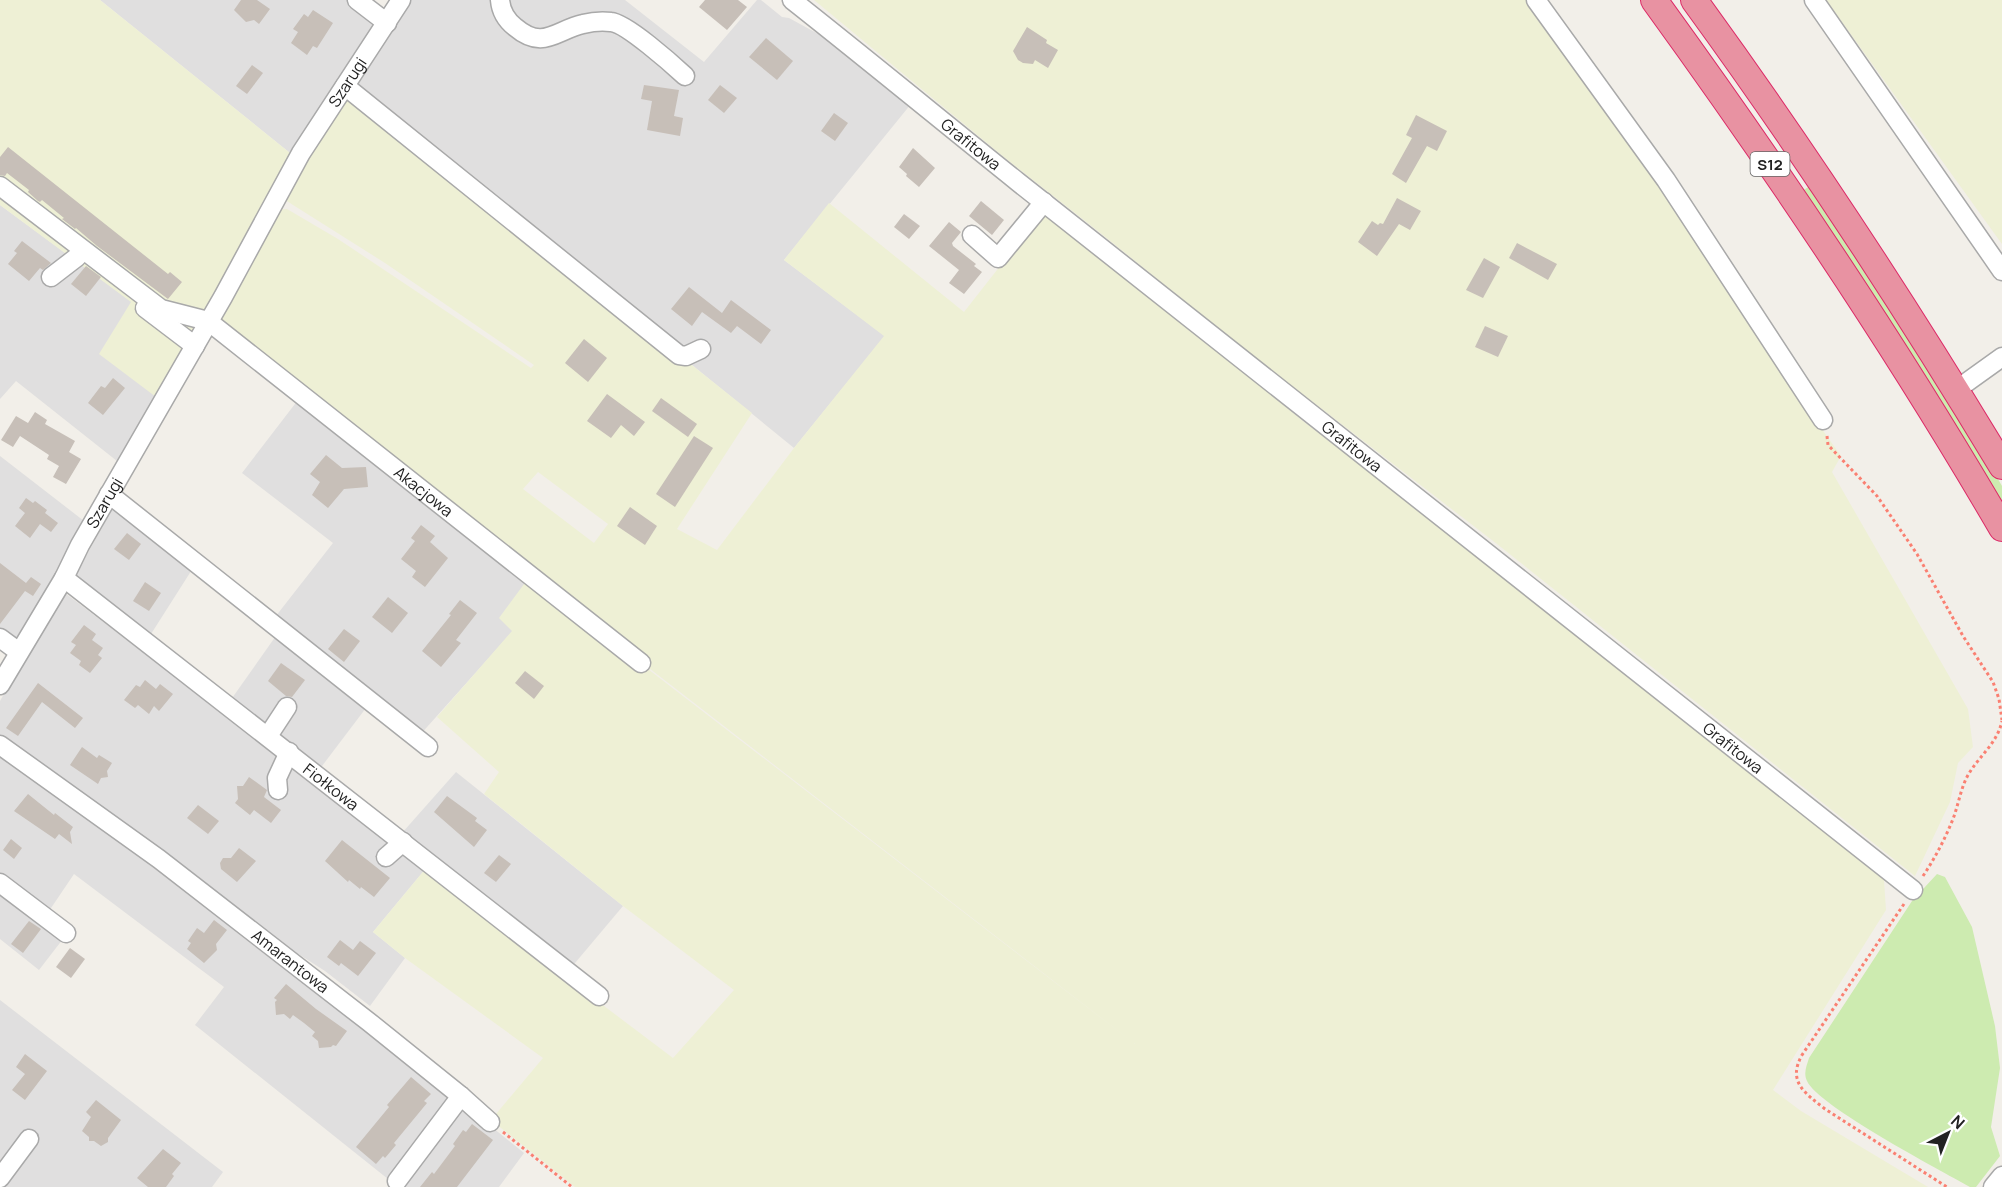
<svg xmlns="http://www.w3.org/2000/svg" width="2002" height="1187" viewBox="0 0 2002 1187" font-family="Manrope,sans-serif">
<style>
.residential{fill:#e0dfdf}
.farmland{fill:#eef0d5;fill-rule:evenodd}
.grass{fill:#cdebb0}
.building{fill:#c7bfb8}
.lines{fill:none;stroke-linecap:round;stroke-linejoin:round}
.minor-casing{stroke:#a9a9a9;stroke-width:21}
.highway-casing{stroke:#dc2a67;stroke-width:28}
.path{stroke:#fa8072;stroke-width:3;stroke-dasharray:3 3;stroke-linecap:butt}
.minor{stroke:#fff;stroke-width:18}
.highway{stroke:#e892a2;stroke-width:26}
.labels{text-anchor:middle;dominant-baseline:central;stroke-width:6;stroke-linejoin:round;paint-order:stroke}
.shield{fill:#fff;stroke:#646464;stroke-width:1.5}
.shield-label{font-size:15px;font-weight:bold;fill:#222}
.street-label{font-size:16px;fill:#222;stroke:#fff}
</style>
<rect width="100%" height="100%" fill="#f2efe9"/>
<g class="residential">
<path d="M100 0H351L377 27 290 153Z"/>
<path d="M409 0H625L704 62 757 0H761L782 17 789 18 844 48 911 104 784 260 885 336 794 448 349 86Z"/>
<path d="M0 205 132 302 156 397 117 461 16 381 0 399Z"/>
<path d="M298 400 530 576 513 631 419 736 272 621 333 543 242 473Z"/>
<path d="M0 456 84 521 17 641 0 629Z"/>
<path d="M116 502 193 568 151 634 75 576Z"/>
<path d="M61 590 427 867 373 932 405 958 370 1006 325 971 244 919 0 740V701Z"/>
<path d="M278 633 369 704 319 770 230 701Z"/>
<path d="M0 750 392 1046 524 1153 499 1187H398L195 1025 224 987 74 874 47 914 66 935 39 970 0 939Z"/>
<path d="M456 772 623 906 570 969 402 833Z"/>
<path d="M0 1000 223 1172 212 1187H0Z"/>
</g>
<g class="farmland">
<path d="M0 0H100L290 153 188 344 156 397 99 354 131 302 0 205Z"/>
<path d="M814 0H1527L1615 122 1699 245 1775 363 1841 456 1832 472 1968 709 1973 747 1958 763 1950 802 1915 876 1497 544 1248 352 1099 232 1005 158Z"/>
<path d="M1826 0H2002V244Z"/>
<path d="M347 90 752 413 677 529 717 550 794 448 884 336 784 260 829 203 964 312 1044 210 1303 421 1500 572 1862 856 1884 880 1886 910 1773 1090 1801 1111 1928 1187H575L491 1120 543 1058 405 958 373 932 427 867 563 975 673 1058 734 990 623 906 484 794 499 772 437 717 512 631 499 618 530 576 644 666 1135 1044 645 665 214 320 277 210 287 209 338 239 531 368 534 365 385 263 282 198ZM538 472 608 524 594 543 523 489Z"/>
</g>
<g class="grass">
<path d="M1811 185 1966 424 2002 486V508L1801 192Z"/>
<path d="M1937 874 1945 877 1972 927 1995 1026 2000 1068 1991 1127 2000 1156 1976 1187H1970C1940 1170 1818 1106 1807 1081 1803 1073 1807 1065 1809 1058L1912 901Z"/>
</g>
<g class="building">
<path d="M241 0H257L270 9 259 24 254 20 246 22 234 10Z"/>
<path d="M705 0H738L747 7 727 30 699 7Z"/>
<path d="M313 10 333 23 317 48 313 46 307 55 291 43 298 32 293 29 304 14 308 17Z"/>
<path d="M1027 27 1047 40 1046 43 1058 50 1048 68 1035 60 1033 64 1023 63 1018 60 1013 51Z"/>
<path d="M766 38 793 61 777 80 749 57Z"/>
<path d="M252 65 263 73 247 94 236 86Z"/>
<path d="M644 85 679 90 674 116 683 118 680 136 647 130 652 101 641 99Z"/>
<path d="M720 85 737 98 724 113 708 100Z"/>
<path d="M834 113 848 123 835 141 821 131Z"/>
<path d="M1416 115 1447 131 1437 151 1427 146 1406 183 1392 174 1412 138 1406 135Z"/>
<path d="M8 147 168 274 170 272 182 282 168 299 97 246 76 228 75 229 62 219 64 218 42 200 40 202 38 201 28 192 29 190 7 173 5 176 0 175V157Z"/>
<path d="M913 148 935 168 919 187 906 176 907 174 899 167Z"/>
<path d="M1397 198 1421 211 1410 230 1399 224 1377 256 1358 242 1372 221 1378 225 1380 223 1383 224Z"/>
<path d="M981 201 1004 220 992 235 969 216Z"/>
<path d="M904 214 920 226 909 239 894 227Z"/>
<path d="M949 222 961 232 952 243 953 246 976 264 974 266 982 272 964 294 949 283 959 270 929 246Z"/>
<path d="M22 241 51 263 43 270 40 268 29 281 8 264 17 253 14 251Z"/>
<path d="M1517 243 1557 264 1548 280 1509 258Z"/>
<path d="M1484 258 1500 267 1483 298 1466 290Z"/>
<path d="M86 266 101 277 86 296 71 284Z"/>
<path d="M689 287 722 313 731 300 771 330 761 344 737 326 731 333 702 312 692 326 671 309Z"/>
<path d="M1485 326 1508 336 1498 357 1475 347Z"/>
<path d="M584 339 607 358 588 382 565 363Z"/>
<path d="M113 378 125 388 103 415 88 403 101 386 105 388Z"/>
<path d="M607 394 645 422 634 436 621 425 611 438 587 421Z"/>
<path d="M661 398 697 424 688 437 652 411Z"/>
<path d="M35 412 47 420 45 424 75 441 69 452 81 459 66 484 53 477 59 466 47 459 49 455 20 436 13 447 1 440 16 416 28 423Z"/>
<path d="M694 436 713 448 675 507 656 494Z"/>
<path d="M326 455 342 468 366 467 368 487 344 489 328 508 312 495 320 482 310 474Z"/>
<path d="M26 498 33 503 35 501 47 510 45 513 58 523 51 532 40 524 30 538 15 526 25 513 19 508Z"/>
<path d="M630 507 657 526 645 545 617 526Z"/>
<path d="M421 525 435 536 430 542 448 558 425 587 412 577 416 571 401 559 415 541 411 538Z"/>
<path d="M127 533 141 544 129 560 114 549Z"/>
<path d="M0 563 26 583 31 577 41 584 33 596 25 591 0 624Z"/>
<path d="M145 582 161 593 149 611 133 601Z"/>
<path d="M388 597 408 613 392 633 372 617Z"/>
<path d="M460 600 477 613 456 640 461 643 441 667 422 651 451 615 449 614Z"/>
<path d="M84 625 96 634 92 640 103 648 98 655 102 658 90 673 79 665 81 661 70 653 76 645 71 642Z"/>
<path d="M344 629 360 641 344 662 328 649Z"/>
<path d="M281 663 305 680 292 697 286 696 268 681Z"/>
<path d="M525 671 544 686 534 699 515 683Z"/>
<path d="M145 680 156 689 160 684 173 694 159 711 154 706 149 714 138 705 135 708 124 700 136 685 140 687Z"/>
<path d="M38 683 83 718 75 728 42 702 18 736 6 728Z"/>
<path d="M82 747 97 758 99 755 112 763 107 771 108 777 101 778 98 784 70 765Z"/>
<path d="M249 777 267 790 264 797 281 810 271 823 254 810 250 815 235 803 238 799 237 786H243Z"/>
<path d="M28 794 54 815 55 813 73 827 70 832 72 844 59 834 55 839 14 811Z"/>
<path d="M447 796 477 818 475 821 487 830 474 847 434 812Z"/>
<path d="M198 805 219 821 208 834 187 818Z"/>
<path d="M11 839 22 848 14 859 3 850Z"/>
<path d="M342 840 390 878 374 897 361 887 360 889 349 880 348 882 325 861Z"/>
<path d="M239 848 256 861 237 882 221 869 220 863 223 858H231Z"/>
<path d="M499 855 511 864 496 882 484 873Z"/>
<path d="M214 920 227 930 216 944 217 950 204 963 187 949 191 943 188 941 197 928 204 933Z"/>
<path d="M29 921 41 929 23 953 11 944Z"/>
<path d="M340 940 353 950 360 941 376 953 358 976 341 963 339 966 327 957Z"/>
<path d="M70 948 85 959 71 978 56 967Z"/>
<path d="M286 984 316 1009 347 1031 336 1046 333 1045 331 1047 319 1048 318 1041 312 1036 315 1032 304 1023 293 1015 290 1019 284 1014 276 1015 275 1002 277 1000 274 998Z"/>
<path d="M25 1054 47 1071 25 1100 12 1090 25 1074 16 1067Z"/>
<path d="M411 1077 431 1094 424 1101 427 1103 394 1143 396 1145 385 1158 383 1156 376 1164 356 1147 389 1107 387 1105Z"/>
<path d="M96 1100 121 1120 108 1138V1142L101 1146 94 1141H89V1137L82 1131 91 1117 86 1112Z"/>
<path d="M472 1124 493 1140 457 1187H420L432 1172 434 1174 455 1146 453 1144 463 1130 466 1132Z"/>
<path d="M163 1149 181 1163 172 1174 174 1176 166 1187H148L137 1178Z"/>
</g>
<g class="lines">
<g class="minor-casing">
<g id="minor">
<path d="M357 0 387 23"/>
<path d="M500 0C501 12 506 20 515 27 543 51 556 30 583 24 591 22 603 21 611 22 626 23 672 64 685 76"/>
<path id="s1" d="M792 0C868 60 942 121 1018 182L1913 890"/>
<path d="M1536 0 1666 180 1823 420"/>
<path d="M1814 0 2002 271"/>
<path d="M345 86 679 355 686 356 701 349"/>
<path id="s2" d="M0 186 161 309 208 321 641 663"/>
<path d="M972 235 998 258 1044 202"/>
<path d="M51 277 77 257"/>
<path d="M145 308 195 346"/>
<path d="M1956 390 2002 357"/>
<path d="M109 494 428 747"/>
<path id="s3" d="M64 578 599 996"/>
<path d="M0 638 19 652"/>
<path id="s4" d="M0 685 64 578 80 545 223 297 301 153 401 0"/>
<path d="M268 736 287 707"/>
<path id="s5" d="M0 745 159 859 369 1022 461 1096 490 1122"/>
<path d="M278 790 277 778 289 752"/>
<path d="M386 857 403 842"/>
<path d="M0 883 66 933"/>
<path d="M0 1178 29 1139"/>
<path d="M397 1181 461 1096"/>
<path d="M1993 1187 2002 1176"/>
</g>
</g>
<g class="highway-casing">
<g id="highway">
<path d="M1654 0C1778 171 1896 346 2002 528"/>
<path d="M1694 0C1804 151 1906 307 2002 466"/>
</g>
</g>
<g class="path">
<path d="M1827 436 1828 445 1877 496 1917 554 1963 636 1993 682 1999 699 2002 720"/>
<path d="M1923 876C1935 858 1945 839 1953 819 1958 806 1960 792 1966 779 1976 758 1997 745 2002 721"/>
<path d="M1904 904 1802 1055C1787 1082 1805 1093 1825 1109L1947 1187"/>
<path d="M503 1132 572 1187"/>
</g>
<use href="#minor" class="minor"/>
<use href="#highway" class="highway"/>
</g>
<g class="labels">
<rect class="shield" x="1750.5" y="152" width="39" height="24" rx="4.5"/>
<g class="shield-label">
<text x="1770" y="164">S12</text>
</g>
<g class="street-label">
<text stroke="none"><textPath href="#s4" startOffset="696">Szarugi</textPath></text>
<text stroke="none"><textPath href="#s1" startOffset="230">Grafitowa</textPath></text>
<text stroke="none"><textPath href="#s1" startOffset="716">Grafitowa</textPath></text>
<text stroke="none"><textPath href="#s2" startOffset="526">Akacjowa</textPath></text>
<text stroke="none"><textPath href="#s4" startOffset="210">Szarugi</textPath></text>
<text stroke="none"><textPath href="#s1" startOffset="1202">Grafitowa</textPath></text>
<text stroke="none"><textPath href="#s3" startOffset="339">Fiołkowa</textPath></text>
<text stroke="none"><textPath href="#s5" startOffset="362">Amarantowa</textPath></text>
</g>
</g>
<g transform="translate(1948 1133) rotate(42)" stroke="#ffffff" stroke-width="4.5" paint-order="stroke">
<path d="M0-4.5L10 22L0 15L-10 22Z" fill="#222222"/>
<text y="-9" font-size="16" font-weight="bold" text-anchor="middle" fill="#222222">N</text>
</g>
</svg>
